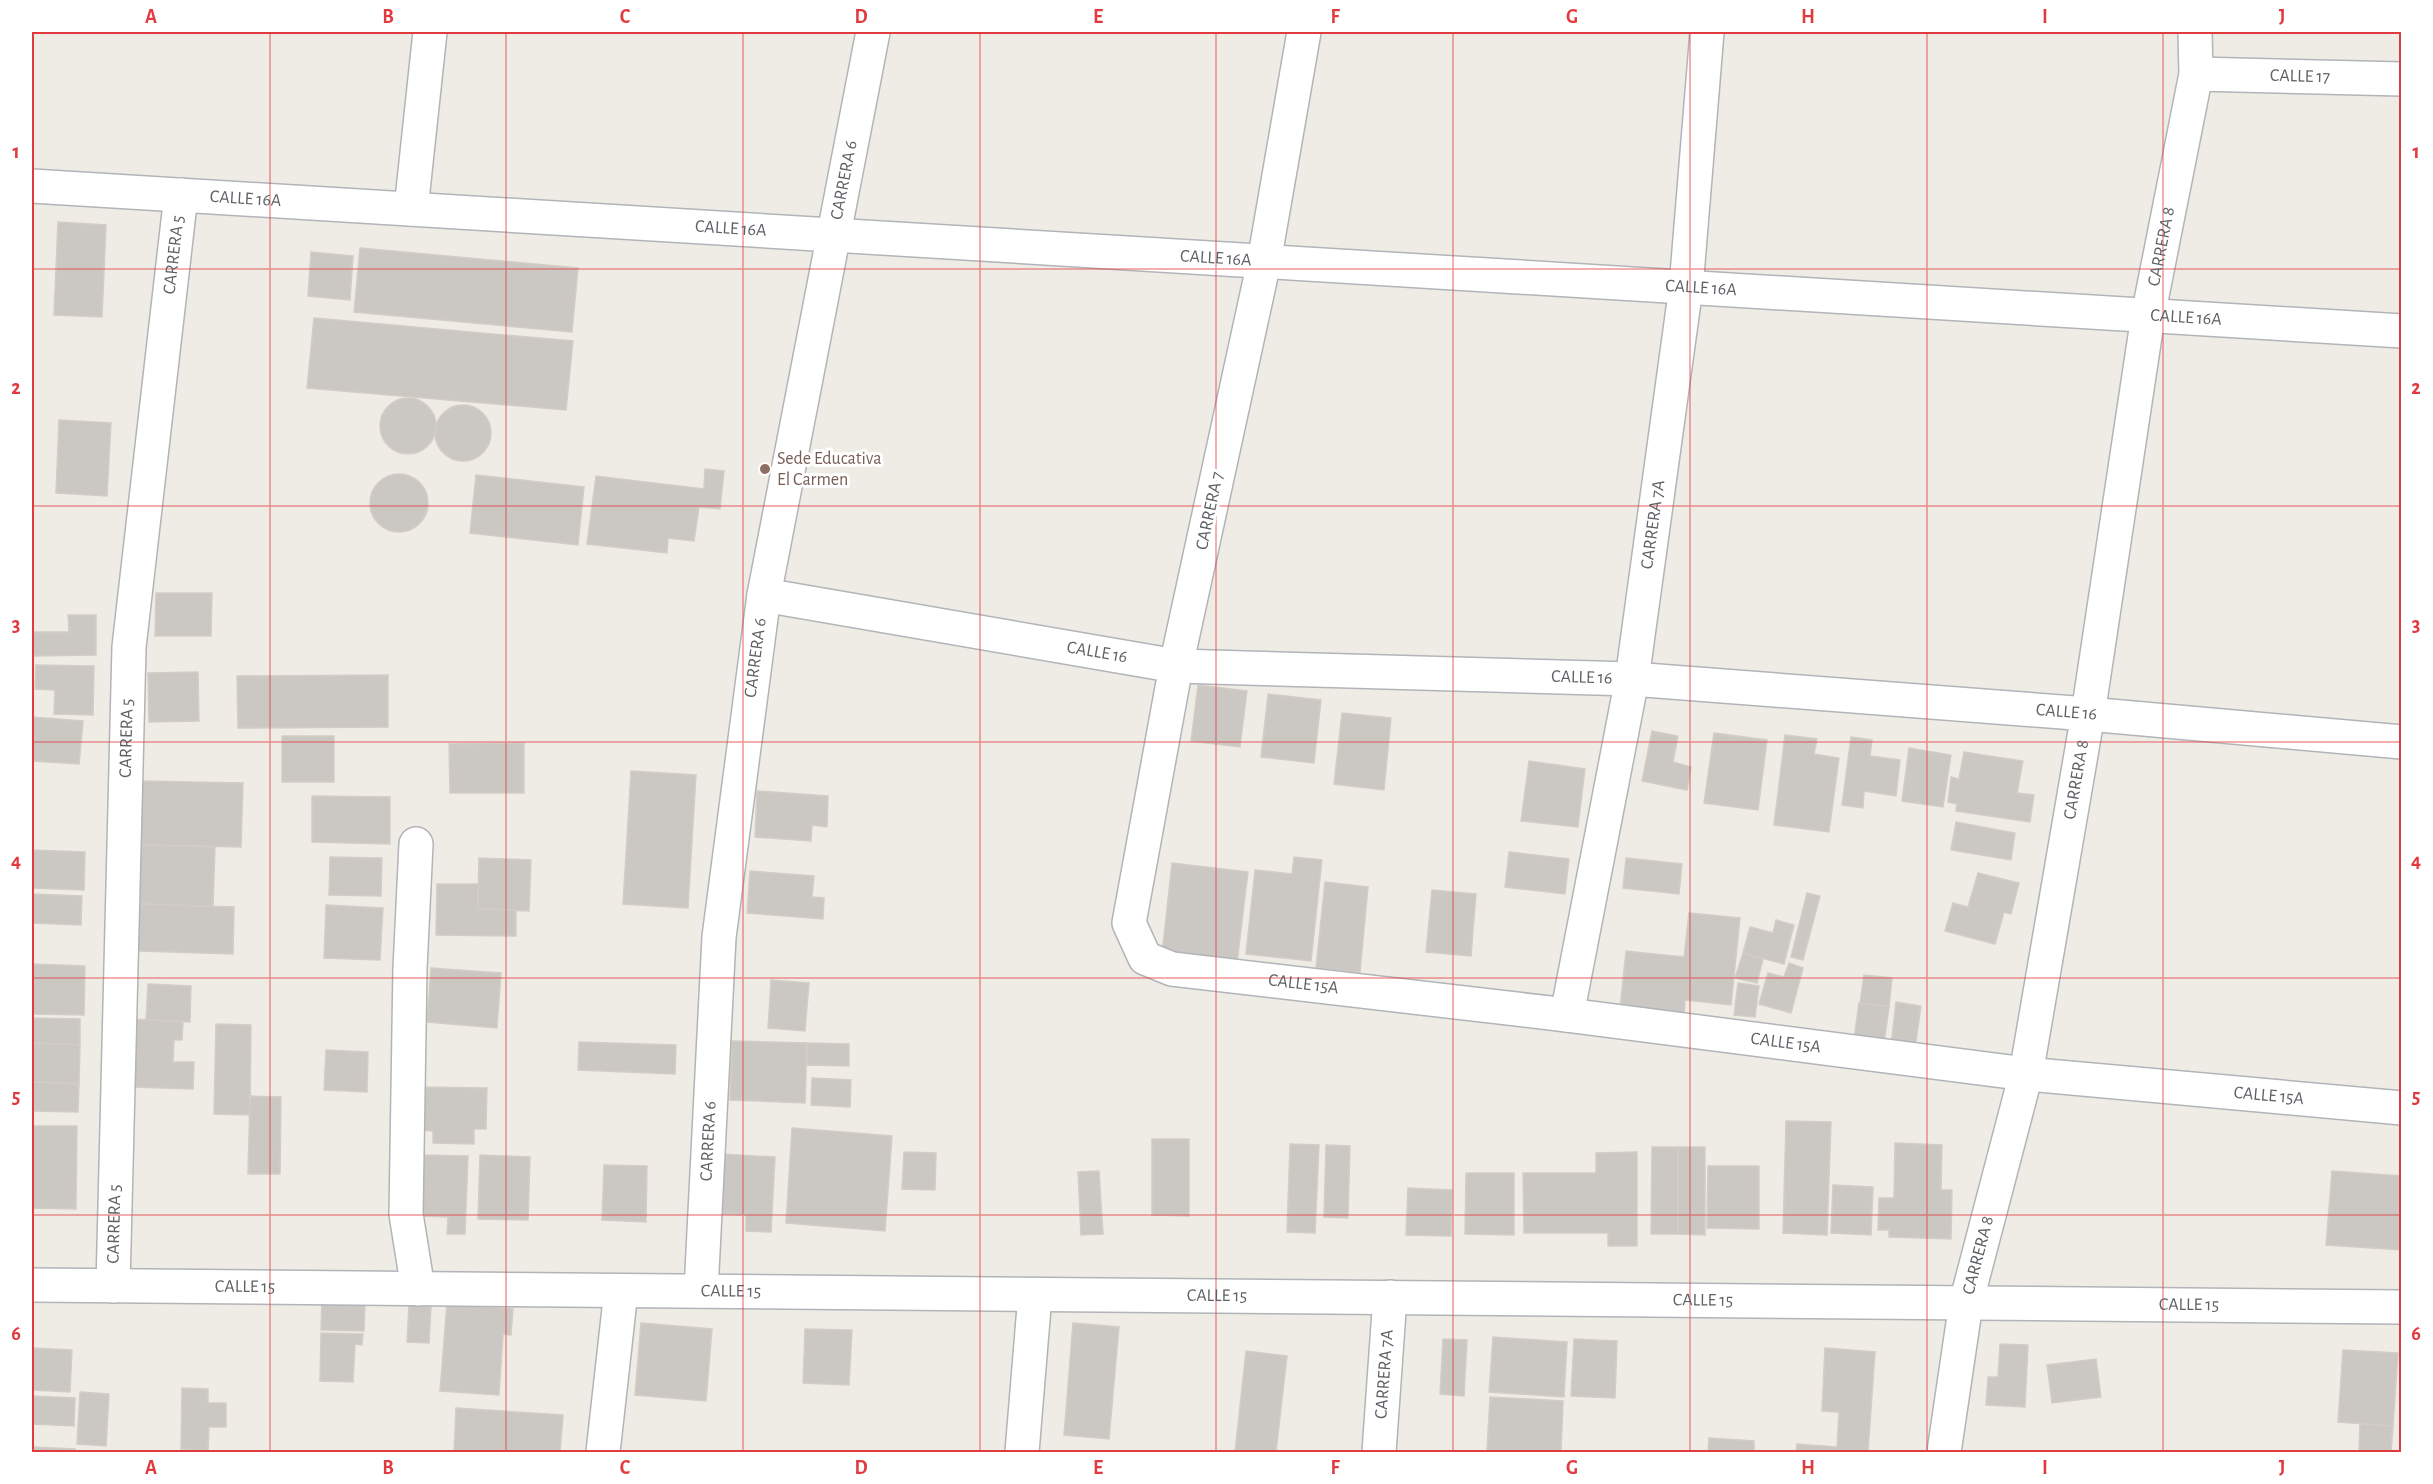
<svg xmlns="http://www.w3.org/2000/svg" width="2433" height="1484" viewBox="0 0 2433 1484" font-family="'Alegreya Sans',sans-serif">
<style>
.building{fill:#cbc7c3;stroke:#d4cdc5;stroke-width:1.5}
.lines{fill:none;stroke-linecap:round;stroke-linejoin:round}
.minor-casing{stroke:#b1b4b8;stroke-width:36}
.minor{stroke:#fff;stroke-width:33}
.grid{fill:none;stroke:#e13b40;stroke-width:1.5;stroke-opacity:0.55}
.education-dot{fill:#8d6e63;stroke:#fff;stroke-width:2}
.labels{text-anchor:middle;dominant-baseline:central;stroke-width:6;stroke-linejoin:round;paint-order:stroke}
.street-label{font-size:18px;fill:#5e6266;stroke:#fff}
.education-label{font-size:18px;fill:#785e54;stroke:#fff;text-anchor:start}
.neatline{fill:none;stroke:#e13b40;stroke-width:2}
.grid-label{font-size:20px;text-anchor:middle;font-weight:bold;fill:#e13b40}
</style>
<rect width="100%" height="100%" fill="#efece6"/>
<g class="building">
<path d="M58 222 106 225 102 317 54 315Z"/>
<path d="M360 248 578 268 572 332 354 312Z"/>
<path d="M311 252 353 256 350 300 308 296Z"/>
<path d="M314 318 573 341 566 410 307 388Z"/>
<circle cx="408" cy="426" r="28"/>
<circle cx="463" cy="433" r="28"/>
<path d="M59 420 111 423 107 496 56 493Z"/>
<path d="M705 469 724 471 720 509 699 507 694 541 668 538 667 553 587 544 596 476 704 489Z"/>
<circle cx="399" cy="503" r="29"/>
<path d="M476 475 584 487 578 545 470 533Z"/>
<path d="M156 593H212L211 636H155Z"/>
<path d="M68 615H96V655L32 656V632H69Z"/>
<path d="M36 665 94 666 93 715 54 714 55 690 35 689Z"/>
<path d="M198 672 199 721 149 722 148 673Z"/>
<path d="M388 675V727L238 728 237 676Z"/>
<path d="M1198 685 1247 691 1240 747 1191 741Z"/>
<path d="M1268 694 1321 700 1314 763 1261 757Z"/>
<path d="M1342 713 1391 718 1384 790 1334 784Z"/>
<path d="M32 717 83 721 79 764 32 761Z"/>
<path d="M1652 731 1678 736 1673 762 1691 767 1687 790 1642 781Z"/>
<path d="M1714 733 1767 740 1758 810 1704 803Z"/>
<path d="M1785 735 1817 739 1814 754 1839 758 1829 832 1774 825Z"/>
<rect x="282" y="736" width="52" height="46"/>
<path d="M1851 737 1872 740 1870 756 1900 760 1896 796 1864 791 1863 808 1842 805Z"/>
<path d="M524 743V793H450L449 744Z"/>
<path d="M1909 748 1951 755 1943 807 1902 801Z"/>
<path d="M1964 752 2023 761 2017 793 2034 795 2030 822 1956 811 1957 804 1948 802 1951 777 1959 779Z"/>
<path d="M1529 761 1585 769 1578 827 1521 821Z"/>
<path d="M631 771 696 775 688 908 623 904Z"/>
<path d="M142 781 243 783 241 847 141 845Z"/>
<path d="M757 791 828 796 827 827 812 825 811 841 755 837Z"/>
<path d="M312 796 390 797V844L312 842Z"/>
<path d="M1956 822 2015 833 2011 860 1951 850Z"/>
<path d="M141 845 215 847 213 907 140 904Z"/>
<path d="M32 850 85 852 84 890 32 888Z"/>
<path d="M1509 852 1569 859 1565 894 1505 887Z"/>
<path d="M330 857 382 858 381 896 329 895Z"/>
<path d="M1294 857 1322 860 1311 961 1246 954 1255 870 1292 874Z"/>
<path d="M479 858 531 860 529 911 478 909Z"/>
<path d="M1626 858 1682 864 1679 894 1623 888Z"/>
<path d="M1172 863 1248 872 1237 963 1162 954Z"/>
<path d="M750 871 814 876 812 897 824 898 823 919 747 913Z"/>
<path d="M1978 873 2019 883 2011 914 2004 912 1995 944 1945 931 1953 903 1968 907Z"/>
<path d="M1325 882 1368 887 1360 972 1316 968Z"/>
<path d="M437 884H478V909L516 910V936L436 935Z"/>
<path d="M1432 890 1476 894 1471 956 1426 952Z"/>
<path d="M1807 893 1820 896 1803 960 1791 957Z"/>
<path d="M32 894 82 896 81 925 32 923Z"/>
<path d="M140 904 234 907 233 954 138 951Z"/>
<path d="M326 905 383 908 380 960 324 958Z"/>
<path d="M1689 913 1740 918 1731 1005 1685 1000 1684 1015 1620 1009 1626 951 1684 957Z"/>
<path d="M1776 920 1794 925 1784 964 1743 953 1750 927 1773 933Z"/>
<path d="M1743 953 1763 959 1757 983 1735 978Z"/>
<path d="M1789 963 1803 968 1791 1013 1759 1004 1768 973 1784 977Z"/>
<path d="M32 964 85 966 84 1015 32 1014Z"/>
<path d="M431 968 501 973 497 1028 427 1022Z"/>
<path d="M1864 975 1892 978 1889 1007 1860 1003Z"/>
<path d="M771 980 809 983 805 1031 768 1028Z"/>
<path d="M1738 983 1759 986 1755 1017 1734 1015Z"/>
<path d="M148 984 191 986 190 1022 146 1020Z"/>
<path d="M1896 1002 1921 1006 1915 1048 1891 1045Z"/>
<path d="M1859 1003 1889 1007 1884 1043 1854 1039Z"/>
<path d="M32 1018 80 1019V1045L32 1043Z"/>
<path d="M133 1019 183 1022 182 1040H174L173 1062H194L193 1089 130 1087Z"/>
<path d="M216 1024 251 1025 250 1115 214 1114Z"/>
<path d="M732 1041 807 1043 805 1103 730 1100Z"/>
<path d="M579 1042 676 1045 675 1074 578 1070Z"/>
<path d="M32 1043 80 1045 79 1084 32 1082Z"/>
<path d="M807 1043 849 1044V1066L807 1065Z"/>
<path d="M326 1050 368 1052 367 1092 324 1090Z"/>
<path d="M812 1078 851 1080 850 1107 811 1105Z"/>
<path d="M32 1082 79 1084 78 1112 32 1111Z"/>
<path d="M420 1087 487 1088 486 1129H474V1144L433 1143V1131L419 1130Z"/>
<path d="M250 1096 281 1097 280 1174H248Z"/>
<path d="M1786 1121 1831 1122 1827 1235 1783 1233Z"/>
<path d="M32 1126H77L76 1209 32 1208Z"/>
<path d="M792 1128 892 1136 885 1231 786 1223Z"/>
<path d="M1152 1139H1189V1216L1152 1215Z"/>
<path d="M1895 1143 1942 1145 1941 1190H1952L1951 1239 1889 1237V1230H1878L1879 1198H1894Z"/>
<path d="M1290 1144 1319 1145 1315 1233 1287 1232Z"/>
<path d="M1326 1145 1350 1146 1348 1218 1324 1217Z"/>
<path d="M1652 1147H1678V1234H1651Z"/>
<path d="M1678 1147H1705V1235L1678 1234Z"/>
<path d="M904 1152 936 1153 935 1190 902 1189Z"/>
<path d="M1637 1152V1246H1608V1233H1524L1523 1173H1596V1153Z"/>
<path d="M722 1154 775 1157 771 1232 746 1231V1215L720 1214Z"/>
<path d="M422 1155 468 1156 465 1234H447L448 1217 420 1216Z"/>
<path d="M480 1155 530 1157 528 1220 478 1219Z"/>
<path d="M604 1165 647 1166 646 1222 602 1220Z"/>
<path d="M1708 1166H1759V1229L1707 1228Z"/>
<path d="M1099 1171 1103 1234 1081 1235 1078 1172Z"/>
<path d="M2332 1171 2402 1176V1250L2326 1245Z"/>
<path d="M1466 1173H1514V1235L1465 1234Z"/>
<path d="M1833 1185 1873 1187 1871 1235 1831 1233Z"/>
<path d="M1408 1188 1452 1190 1451 1236 1406 1235Z"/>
<path d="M322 1299 365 1300 364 1331 321 1330Z"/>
<path d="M447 1304 513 1309 511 1335 503 1334 499 1395 440 1391Z"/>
<path d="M409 1305 431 1307 429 1343 407 1342Z"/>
<path d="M641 1323 712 1329 706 1401 635 1395Z"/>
<path d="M1073 1323 1119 1327 1109 1439 1064 1435Z"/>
<path d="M805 1329 852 1330 849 1385 803 1383Z"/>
<path d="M321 1333 363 1334 362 1345 355 1344 353 1382 320 1381Z"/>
<path d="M1493 1337 1567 1342 1564 1397 1489 1392Z"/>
<path d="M1443 1339 1467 1340 1464 1396 1440 1394Z"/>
<path d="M1574 1339 1617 1341 1615 1398 1571 1396Z"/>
<path d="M2000 1344 2028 1345 2025 1407 1986 1405 1988 1377H1998Z"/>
<path d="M32 1348 72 1350 70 1392 32 1390Z"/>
<path d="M1825 1348 1875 1352 1868 1452H1796L1797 1444 1837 1447 1839 1412 1822 1411Z"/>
<path d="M2343 1350 2398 1353 2393 1426 2338 1422Z"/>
<path d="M1246 1351 1287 1356 1276 1452H1235Z"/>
<path d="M2096 1359 2101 1397 2052 1403 2047 1365Z"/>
<path d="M182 1388 208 1389V1403H226V1427H209L208 1450 181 1449Z"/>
<path d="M80 1392 109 1394 106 1446 77 1444Z"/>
<path d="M32 1396 75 1398 74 1426 32 1424Z"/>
<path d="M1490 1397 1563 1401 1561 1452 1487 1451Z"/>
<path d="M456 1408 563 1415 560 1452H454Z"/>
<path d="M2360 1424 2393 1426 2391 1452H2359Z"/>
<path d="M1709 1438 1754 1441V1452H1708Z"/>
<path d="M32 1447 75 1449V1452H32Z"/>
</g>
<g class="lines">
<g class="minor-casing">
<g id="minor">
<path id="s1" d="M1304 32 1264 262 1176 666 1129 923 1145 958 1172 969 1567 1015 2026 1074 2402 1108"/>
<path id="s2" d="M2196 74 2402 79"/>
<path id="s3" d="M32 186 2402 331"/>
<path d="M411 209 430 32"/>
<path id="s4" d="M764 595 1176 666 1632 679 2088 714 2402 742"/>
<path d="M416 844 410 968 406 1214 418 1289"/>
<path id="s5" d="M1567 1015 1632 679 1686 287 1707 32"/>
<path id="s6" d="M32 1285 2402 1307"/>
<path id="s7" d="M113 1286 129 647 181 195"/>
<path id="s8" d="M701 1291 719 937 764 595 873 32"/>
<path d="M603 1452 621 1291"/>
<path d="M1022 1452 1035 1295"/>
<path id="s9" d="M1379 1452 1390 1297"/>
<path id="s10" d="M1944 1452 1966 1303 2026 1074 2088 714 2148 316 2196 74 2195 32"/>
</g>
</g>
<use href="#minor" class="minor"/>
</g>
<path class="grid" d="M270 32V1452M506 32V1452M743 32V1452M980 32V1452M1216 32V1452M1453 32V1452M1690 32V1452M1927 32V1452M2163 32V1452M32 269H2402M32 506H2402M32 742H2402M32 978H2402M32 1215H2402"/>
<circle class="education-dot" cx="765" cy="469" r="6"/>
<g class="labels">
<g class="street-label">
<text stroke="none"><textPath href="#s2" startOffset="104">CALLE 17</textPath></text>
<text stroke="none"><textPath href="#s8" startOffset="1122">CARRERA 6</textPath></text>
<text stroke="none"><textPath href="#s3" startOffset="214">CALLE 16A</textPath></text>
<text stroke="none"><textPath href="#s3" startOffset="700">CALLE 16A</textPath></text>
<text stroke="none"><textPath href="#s10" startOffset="1226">CARRERA 8</textPath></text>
<text stroke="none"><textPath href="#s7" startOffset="1034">CARRERA 5</textPath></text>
<text stroke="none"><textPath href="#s3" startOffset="1186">CALLE 16A</textPath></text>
<text stroke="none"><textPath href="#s3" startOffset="1672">CALLE 16A</textPath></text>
<text stroke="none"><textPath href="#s3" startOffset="2158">CALLE 16A</textPath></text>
<text transform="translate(1210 511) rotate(-78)">CARRERA 7</text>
<text stroke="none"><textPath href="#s5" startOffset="498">CARRERA 7A</textPath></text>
<text stroke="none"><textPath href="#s4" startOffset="338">CALLE 16</textPath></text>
<text stroke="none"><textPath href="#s8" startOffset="636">CARRERA 6</textPath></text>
<text stroke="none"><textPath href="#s4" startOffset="824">CALLE 16</textPath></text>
<text stroke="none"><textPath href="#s4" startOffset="1310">CALLE 16</textPath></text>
<text stroke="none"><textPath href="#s7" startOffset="548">CARRERA 5</textPath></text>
<text stroke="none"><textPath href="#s10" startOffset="686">CARRERA 8</textPath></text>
<text stroke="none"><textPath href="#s1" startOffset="1108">CALLE 15A</textPath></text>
<text stroke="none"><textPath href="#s1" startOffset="1594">CALLE 15A</textPath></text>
<text stroke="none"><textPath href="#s1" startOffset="2080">CALLE 15A</textPath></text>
<text stroke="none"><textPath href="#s8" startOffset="150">CARRERA 6</textPath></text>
<text stroke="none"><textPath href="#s7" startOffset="62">CARRERA 5</textPath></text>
<text stroke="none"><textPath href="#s10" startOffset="200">CARRERA 8</textPath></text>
<text stroke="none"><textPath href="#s6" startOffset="213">CALLE 15</textPath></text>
<text stroke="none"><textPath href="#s6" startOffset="699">CALLE 15</textPath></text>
<text stroke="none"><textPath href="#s6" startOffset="1185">CALLE 15</textPath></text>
<text stroke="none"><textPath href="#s6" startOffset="1671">CALLE 15</textPath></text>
<text stroke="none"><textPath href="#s6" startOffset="2157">CALLE 15</textPath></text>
<text stroke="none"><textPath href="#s9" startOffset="78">CARRERA 7A</textPath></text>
</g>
<g class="education-label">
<text x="777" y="459">Sede Educativa<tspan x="777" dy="21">El Carmen</tspan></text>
</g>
</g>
<rect width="2433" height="1484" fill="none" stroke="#ffffff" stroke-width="66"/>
<rect x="33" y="33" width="2367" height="1418" class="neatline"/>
<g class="grid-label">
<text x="151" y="23">A</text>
<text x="388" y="23">B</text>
<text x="625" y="23">C</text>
<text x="861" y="23">D</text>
<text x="1098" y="23">E</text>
<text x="1335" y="23">F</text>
<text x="1572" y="23">G</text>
<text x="1808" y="23">H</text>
<text x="2045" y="23">I</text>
<text x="2282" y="23">J</text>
<text x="16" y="158">1</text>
<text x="2416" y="158">1</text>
<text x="16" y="394">2</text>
<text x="2416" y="394">2</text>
<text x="16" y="631">3</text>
<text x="2416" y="631">3</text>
<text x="16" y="867">4</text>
<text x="2416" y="867">4</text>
<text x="16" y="1103">5</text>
<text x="2416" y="1103">5</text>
<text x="16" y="1340">6</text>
<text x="2416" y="1340">6</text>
<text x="151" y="1474">A</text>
<text x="388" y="1474">B</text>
<text x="625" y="1474">C</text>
<text x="861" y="1474">D</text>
<text x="1098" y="1474">E</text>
<text x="1335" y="1474">F</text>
<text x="1572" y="1474">G</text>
<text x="1808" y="1474">H</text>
<text x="2045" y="1474">I</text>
<text x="2282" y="1474">J</text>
</g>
</svg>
